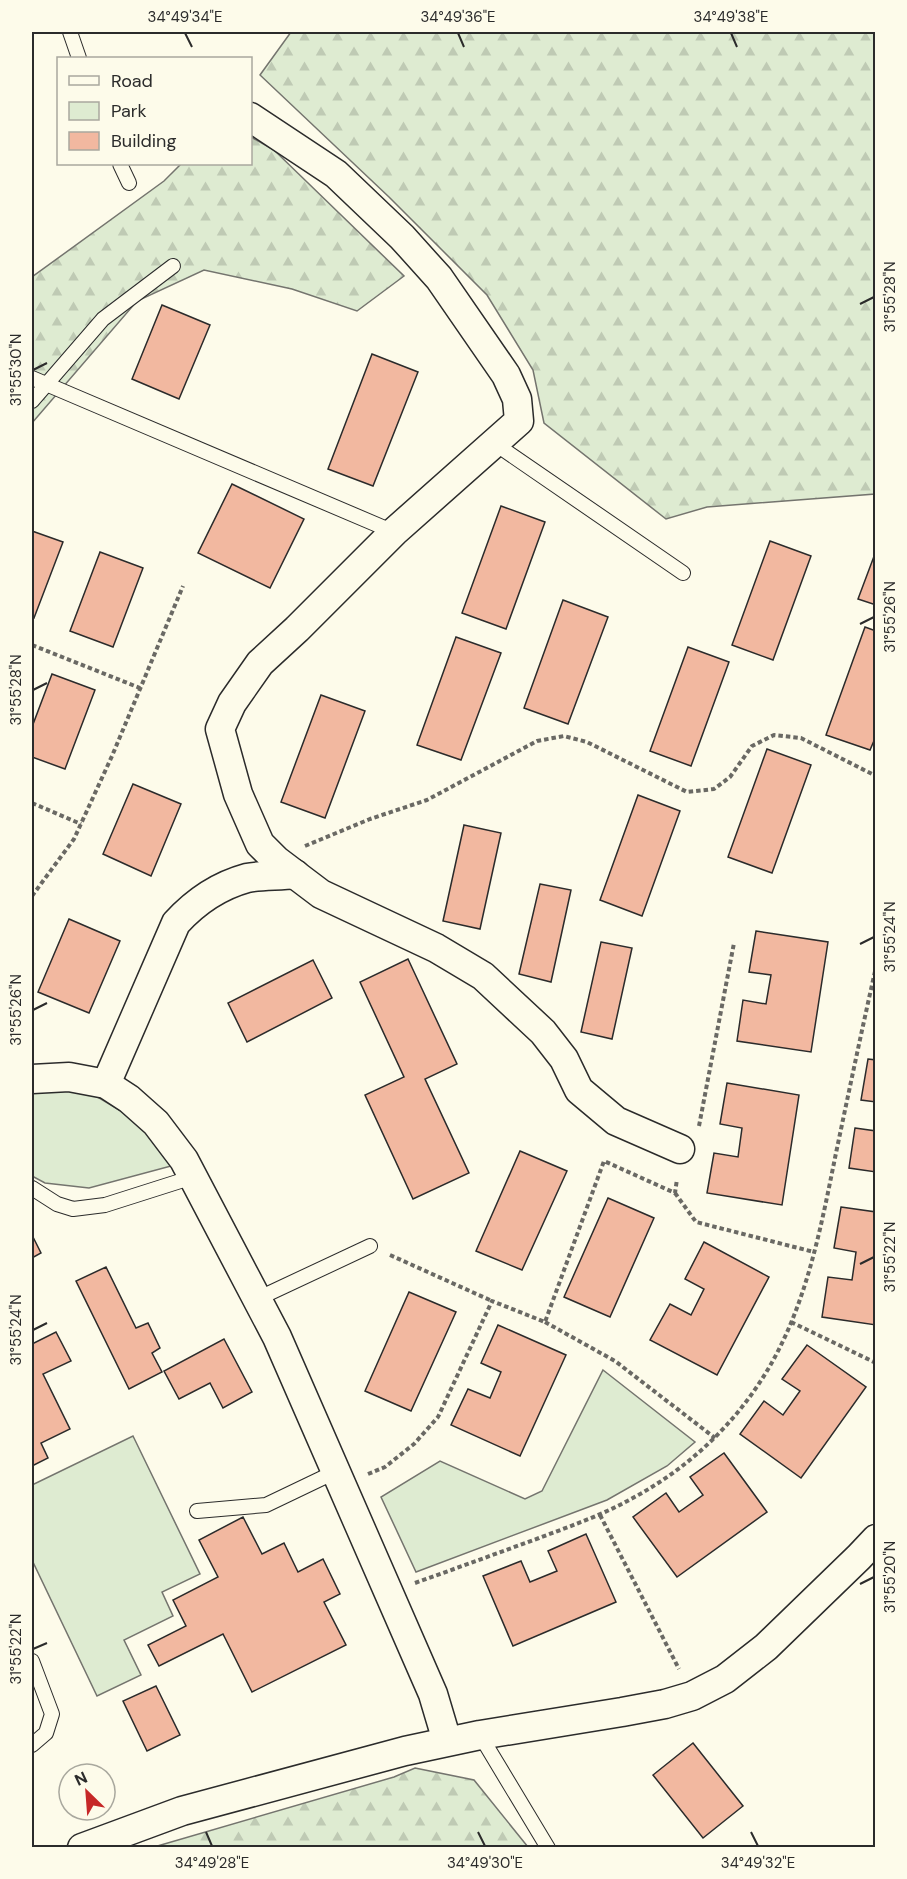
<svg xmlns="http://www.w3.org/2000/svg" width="907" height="1879" viewBox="0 0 907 1879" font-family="'DM Sans',sans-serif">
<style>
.forest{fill:url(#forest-firs);stroke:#74746e;stroke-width:1.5}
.park{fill:#deebd1;stroke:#74746e;stroke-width:1.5}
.building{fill:#f2b8a0;stroke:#2b2b2b;stroke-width:1.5}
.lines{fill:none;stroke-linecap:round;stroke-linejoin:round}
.service-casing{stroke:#2b2b2b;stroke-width:16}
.minor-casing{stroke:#2b2b2b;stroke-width:31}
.path{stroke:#6a6964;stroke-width:4;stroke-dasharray:4.5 3;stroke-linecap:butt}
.service{stroke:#fdfbea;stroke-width:14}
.minor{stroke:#fdfbea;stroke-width:28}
.ticks{fill:none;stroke:#2b2b2b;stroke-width:2}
.neatline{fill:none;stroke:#2b2b2b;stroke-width:2}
.ticks-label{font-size:15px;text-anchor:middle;fill:#2b2b2b}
</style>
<defs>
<pattern id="forest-firs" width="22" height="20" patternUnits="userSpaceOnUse" patternTransform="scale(1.5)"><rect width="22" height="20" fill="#deebd1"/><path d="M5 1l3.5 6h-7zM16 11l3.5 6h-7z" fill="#bfcab4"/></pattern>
</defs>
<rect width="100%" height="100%" fill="#fdfbea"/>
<g class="forest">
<path d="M291 32H875V494L707 507 666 519 544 423 533 370 487 295 389 197 260 75Z"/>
<path d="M251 137 274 150 404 276 357 311 292 289 204 270 137 301 32 423V277L164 181 181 164H250Z"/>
<path d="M415 1768 474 1780 528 1847H154L394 1777Z"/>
</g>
<g class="park">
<path d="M60 1087 96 1096 126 1114 159 1140 171 1166 89 1188 45 1183 32 1176V1090Z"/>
<path d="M603 1370 695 1442 667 1466 607 1500 416 1572 381 1497 440 1461 525 1499 542 1491Z"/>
<path d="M133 1436 200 1574 162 1592 173 1616 124 1640 141 1675 97 1696 32 1560V1485Z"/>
</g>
<g class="building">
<path d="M162 305 210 325 179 399 132 379Z"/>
<path d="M372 354 418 372 373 486 328 469Z"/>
<path d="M232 484 304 519 270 588 198 553Z"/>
<path d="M501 506 545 522 506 629 462 613Z"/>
<path d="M32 531 63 542 34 618 32 617Z"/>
<path d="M770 541 811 556 773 660 732 645Z"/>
<path d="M876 551V605L858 599Z"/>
<path d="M100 552 143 568 113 647 70 631Z"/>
<path d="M563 600 608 617 568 724 524 708Z"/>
<path d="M865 627 876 631V736L870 750 826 735Z"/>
<path d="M456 637 501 653 461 760 417 745Z"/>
<path d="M688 647 729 662 691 766 650 751Z"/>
<path d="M52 674 95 690 65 769 32 757V727Z"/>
<path d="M321 695 365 711 325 818 281 802Z"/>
<path d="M767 749 811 765 772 873 728 857Z"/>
<path d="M133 784 181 804 151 876 103 854Z"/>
<path d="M638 795 680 811 642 916 600 900Z"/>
<path d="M464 825 501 833 480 929 443 921Z"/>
<path d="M540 884 571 890 551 982 519 974Z"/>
<path d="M69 919 120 941 89 1013 38 992Z"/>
<path d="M756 931 828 942 811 1052 737 1041 743 1000 766 1004 771 975 749 972Z"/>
<path d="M601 942 632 948 612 1039 581 1032Z"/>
<path d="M408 959 457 1064 425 1079 469 1173 413 1199 365 1095 404 1077 360 982Z"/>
<path d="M313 960 332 998 247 1042 228 1003Z"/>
<path d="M868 1059 876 1060V1102L861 1100Z"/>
<path d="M727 1083 799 1095 782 1205 707 1193 714 1153 738 1157 742 1128 720 1124Z"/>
<path d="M855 1128 876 1131V1172L849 1168Z"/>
<path d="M520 1151 567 1171 522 1270 476 1251Z"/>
<path d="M608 1198 654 1218 610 1317 564 1297Z"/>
<path d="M841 1207 876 1212V1325L822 1317 828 1277 852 1280 856 1252 834 1248Z"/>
<path d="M32 1235 41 1253 32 1258Z"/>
<path d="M704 1242 769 1277 717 1375 650 1340 670 1304 691 1315 704 1289 685 1279Z"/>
<path d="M106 1267 136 1328 148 1323 160 1348 152 1353 162 1372 129 1389 76 1281Z"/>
<path d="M409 1292 456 1312 411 1411 365 1391Z"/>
<path d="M498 1325 566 1355 520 1456 451 1425 468 1389 490 1398 501 1372 481 1363Z"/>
<path d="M56 1332 71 1361 43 1374 70 1429 41 1443 48 1458 32 1466V1344Z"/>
<path d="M224 1339 252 1392 223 1408 210 1383 179 1399 164 1371Z"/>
<path d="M807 1345 866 1387 801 1478 740 1434 764 1401 783 1415 800 1391 782 1379Z"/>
<path d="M724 1453 767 1512 677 1577 633 1517 666 1493 679 1512 703 1495 690 1477Z"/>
<path d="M243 1517 262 1554 284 1543 298 1572 323 1559 340 1594 324 1602 346 1645 252 1692 223 1634 159 1666 148 1645 186 1626 173 1600 218 1577 199 1540Z"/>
<path d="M586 1534 616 1602 513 1646 483 1576 521 1561 530 1582 557 1571 548 1551Z"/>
<path d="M156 1686 180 1735 147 1751 123 1701Z"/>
<path d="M693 1743 743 1806 703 1838 653 1775Z"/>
</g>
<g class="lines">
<g class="service-casing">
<g id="service">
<path d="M70 32 79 58"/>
<path d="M120 164 129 183"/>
<path d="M32 378 394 532"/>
<path d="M32 401 103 319 173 266"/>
<path d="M494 443 683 573"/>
<path d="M32 1188 57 1204 73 1209 105 1205 193 1177"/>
<path d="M257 1299 370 1246"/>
<path d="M197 1511 266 1505 337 1471"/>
<path d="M32 1661 52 1714 46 1733 32 1745"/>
<path d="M480 1735 548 1848"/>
</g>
</g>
<g class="minor-casing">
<g id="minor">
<path d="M250 117 336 174 402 237 439 278 506 375 517 399 519 421 394 532 297 629 260 663 232 703 220 729 238 794 260 844 276 860 321 894 436 948 483 976 543 1032 564 1059 579 1090 616 1121 680 1149"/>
<path d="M32 1079 69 1077 106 1084 129 1099 156 1123 184 1160 277 1337 433 1694 447 1741"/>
<path d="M106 1084 176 923C196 901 218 886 247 878 262 875 279 876 295 874"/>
<path d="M82 1848 182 1811 405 1751 480 1735 622 1712 665 1704 692 1696 725 1679 766 1647 859 1557 876 1539"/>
</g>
</g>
<g class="path">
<path d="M32 645 140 688"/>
<path d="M32 803 81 824"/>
<path d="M305 846 370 819 427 800 537 741 564 736 587 742 687 792 714 789 730 777 752 746 774 735 801 738 876 776"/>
<path d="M32 896 74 839 112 756 183 586"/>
<path d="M699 1126 734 943"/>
<path d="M675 1193 696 1222 814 1252"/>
<path d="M390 1255 492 1301"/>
<path d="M545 1322 615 1361 715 1438"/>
<path d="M791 1322 876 1363"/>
<path d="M368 1474 385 1467 414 1444 438 1417 492 1301 545 1322 604 1161 675 1193 677 1179"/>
<path d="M600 1515 679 1669"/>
<path d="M415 1583C457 1568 498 1553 539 1538 571 1526 602 1515 631 1499 697 1464 751 1409 783 1341 811 1282 823 1217 836 1153 849 1091 862 1029 876 967"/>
</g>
<use href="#service" class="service"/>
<use href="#minor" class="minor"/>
</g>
<path class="ticks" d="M185 33 192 47M458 33 464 47M731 33 737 47M860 304 874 297M33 370 47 363M860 624 874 617M33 690 47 683M860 944 874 937M33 1010 47 1003M860 1264 874 1257M33 1330 47 1323M860 1584 874 1577M33 1649 47 1643M206 1832 212 1846M478 1832 485 1846M751 1832 758 1846"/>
<rect width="907" height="1879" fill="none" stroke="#fdfbea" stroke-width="66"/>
<rect x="57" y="57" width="195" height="108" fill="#fdfbea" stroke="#a9a89e" stroke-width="1.5"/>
<rect x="69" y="76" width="30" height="9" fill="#fdfbea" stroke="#a9a89e" stroke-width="1.5"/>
<text x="111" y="87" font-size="18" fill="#2b2b2b">Road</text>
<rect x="69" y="102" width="30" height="18" fill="#deebd1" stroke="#a9a89e" stroke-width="1.5"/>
<text x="111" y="117" font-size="18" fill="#2b2b2b">Park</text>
<rect x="69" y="132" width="30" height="18" fill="#f2b8a0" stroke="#a9a89e" stroke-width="1.5"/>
<text x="111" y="147" font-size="18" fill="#2b2b2b">Building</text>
<g transform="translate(87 1792) rotate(335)"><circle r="28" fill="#fdfbea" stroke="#a9a89e" stroke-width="1.5"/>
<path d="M0-4.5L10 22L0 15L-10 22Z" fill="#c62828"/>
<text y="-9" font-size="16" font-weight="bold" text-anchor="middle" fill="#2b2b2b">N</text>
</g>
<rect x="33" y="33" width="841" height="1813" class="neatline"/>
<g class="ticks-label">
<text x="185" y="22">34°49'34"E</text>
<text x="458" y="22">34°49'36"E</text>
<text x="731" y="22">34°49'38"E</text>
<text transform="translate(890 297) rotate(-90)" y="5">31°55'28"N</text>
<text transform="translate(16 370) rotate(-90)" y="5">31°55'30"N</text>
<text transform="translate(890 617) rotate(-90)" y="5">31°55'26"N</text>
<text transform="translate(16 690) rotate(-90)" y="5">31°55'28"N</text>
<text transform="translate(890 937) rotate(-90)" y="5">31°55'24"N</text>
<text transform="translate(16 1010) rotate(-90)" y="5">31°55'26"N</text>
<text transform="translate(890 1257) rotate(-90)" y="5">31°55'22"N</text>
<text transform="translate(16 1330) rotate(-90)" y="5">31°55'24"N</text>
<text transform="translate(890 1577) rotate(-90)" y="5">31°55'20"N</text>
<text transform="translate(16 1649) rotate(-90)" y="5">31°55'22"N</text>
<text x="212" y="1868">34°49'28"E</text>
<text x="485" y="1868">34°49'30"E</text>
<text x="758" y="1868">34°49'32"E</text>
</g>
</svg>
